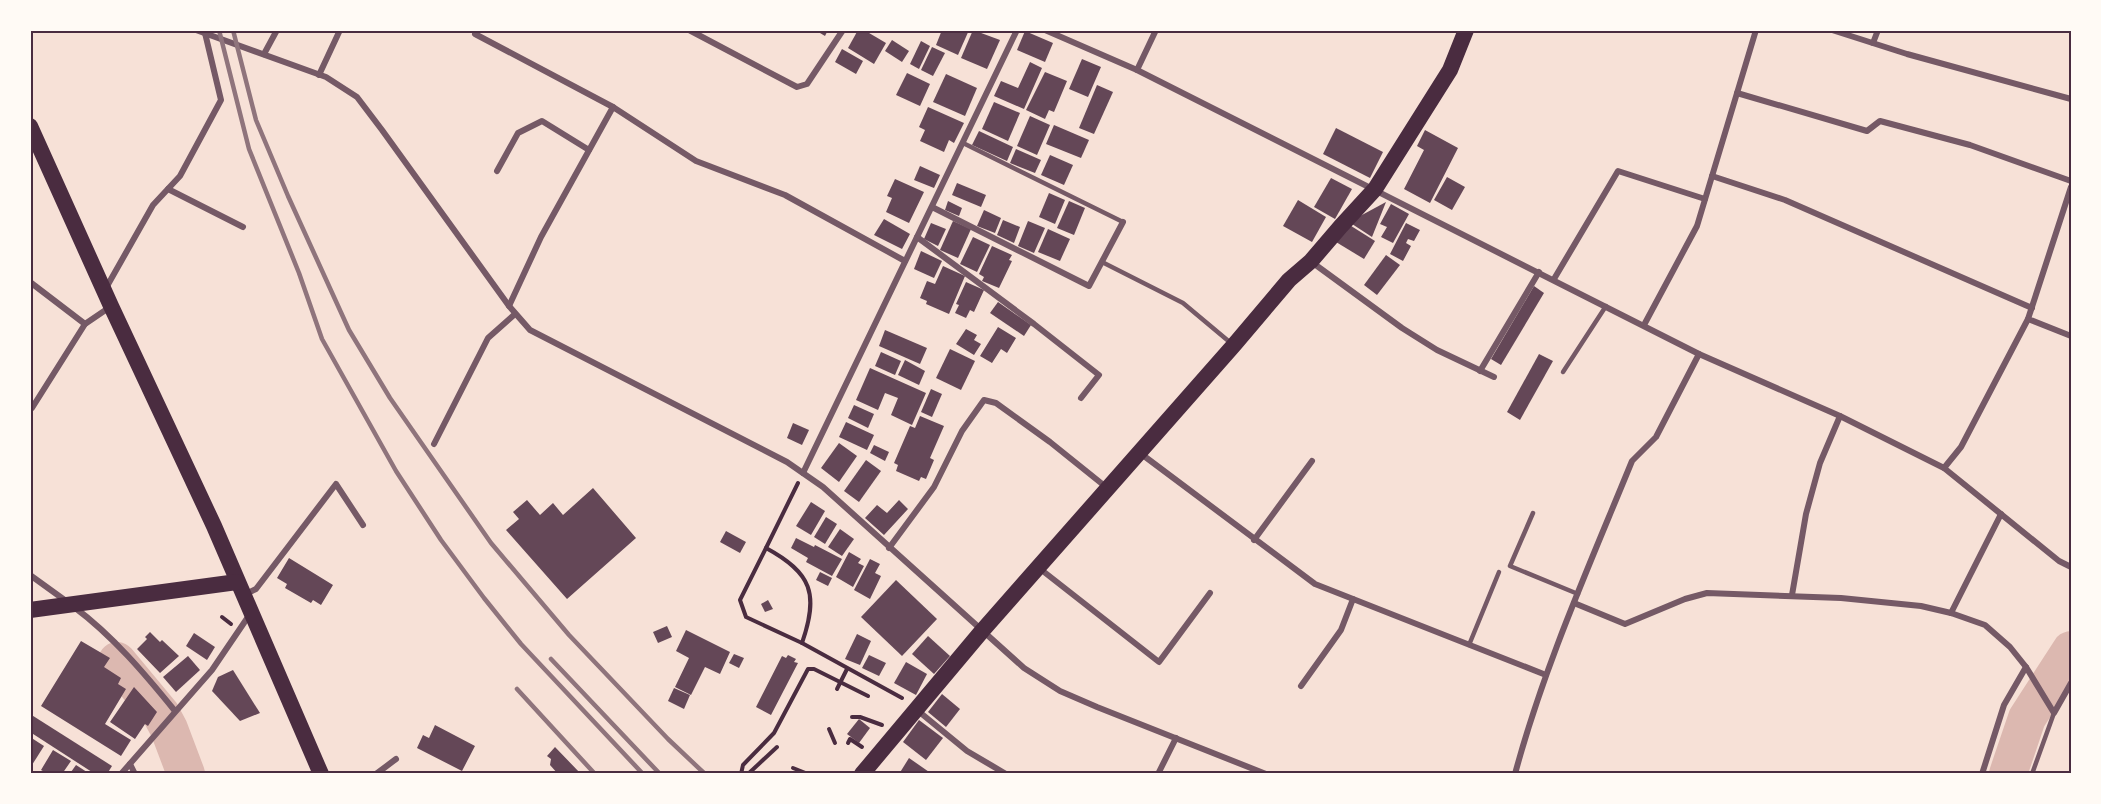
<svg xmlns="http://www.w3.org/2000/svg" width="2101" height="804" viewBox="0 0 2101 804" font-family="'Times New Roman',serif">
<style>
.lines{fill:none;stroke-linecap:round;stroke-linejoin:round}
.river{stroke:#dcb8b0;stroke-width:38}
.building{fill:#644757}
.path{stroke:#4a2c40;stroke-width:4}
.service{stroke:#755966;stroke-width:4.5}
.minor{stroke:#755966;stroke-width:6}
.trunk{stroke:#4a2c40;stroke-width:16}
.rail{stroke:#8f747c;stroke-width:4.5}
.neatline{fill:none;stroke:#4a2c40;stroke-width:2}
</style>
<rect width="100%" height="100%" fill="#f7e1d7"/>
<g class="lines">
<g class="river">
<path d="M117 661 161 714 169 729 186 774"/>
<path d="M2008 774 2027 718 2071 650"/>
</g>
</g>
<g class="building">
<path d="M815 30H828L825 36Z"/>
<path d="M858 30H864L886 43 874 64 848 48Z"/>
<path d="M942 30H969L958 55 936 45Z"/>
<path d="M973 30 1000 40 987 69 961 58Z"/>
<path d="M1025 31 1053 43 1045 62 1017 50Z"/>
<path d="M892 40 909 51 902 62 885 51Z"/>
<path d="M921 41 930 46 919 69 910 64Z"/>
<path d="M932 47 945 53 933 76 921 70Z"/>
<path d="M842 49 863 61 856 74 835 62Z"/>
<path d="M1082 59 1101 67 1088 97 1069 89Z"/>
<path d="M1030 62 1042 68 1024 109 994 96 1001 81 1018 88Z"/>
<path d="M1045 72 1067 81 1054 112 1049 110 1045 119 1026 110Z"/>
<path d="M907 73 930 84 920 106 896 95Z"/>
<path d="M946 74 977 88 965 116 933 102Z"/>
<path d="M1097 85 1113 92 1094 134 1079 128Z"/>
<path d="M994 102 1020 113 1008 141 982 129Z"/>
<path d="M928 107 964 123 954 143 949 140 944 152 920 141 925 130 919 127Z"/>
<path d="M1030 116 1050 125 1037 155 1017 146Z"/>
<path d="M1054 125 1089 140 1081 158 1046 144Z"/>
<path d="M1336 128 1383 152 1370 178 1323 154Z"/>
<path d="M1425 130 1458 148 1430 203 1404 189 1424 150 1417 146Z"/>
<path d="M979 131 1013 147 1007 161 972 145Z"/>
<path d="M1016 149 1041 160 1035 173 1010 163Z"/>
<path d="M1050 155 1073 165 1064 185 1041 175Z"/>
<path d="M920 166 940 175 934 188 914 180Z"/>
<path d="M1447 177 1465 187 1452 210 1434 200Z"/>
<path d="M1331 178 1352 189 1335 219 1314 207Z"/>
<path d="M895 179 924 192 909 223 886 212 892 198 887 196Z"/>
<path d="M957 183 986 195 981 207 952 195Z"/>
<path d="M1049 193 1065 200 1055 224 1039 217Z"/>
<path d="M1298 200 1326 217 1312 242 1283 226Z"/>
<path d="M948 201 962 208 959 216 945 210Z"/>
<path d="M1069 201 1085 208 1074 235 1057 228Z"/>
<path d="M1386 202 1372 237 1349 222Z"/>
<path d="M1391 204 1409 214 1393 243 1381 237 1387 227 1380 224Z"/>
<path d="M984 210 1001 218 995 233 977 226Z"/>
<path d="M884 219 910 234 902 249 874 235Z"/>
<path d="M1003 220 1020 227 1014 243 997 235Z"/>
<path d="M953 221 971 229 958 258 940 250Z"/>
<path d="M1028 221 1045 228 1034 253 1018 246Z"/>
<path d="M931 223 946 229 938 246 924 239Z"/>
<path d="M1406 223 1420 230 1414 241 1408 239 1406 243 1411 246 1403 261 1390 254Z"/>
<path d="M1348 224 1375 241 1364 259 1336 242Z"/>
<path d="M1048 229 1070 239 1060 261 1038 252Z"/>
<path d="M973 237 990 245 977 272 960 264Z"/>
<path d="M992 246 1012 255 1009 260 1012 261 999 288 982 281 984 277 979 274Z"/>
<path d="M921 251 942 261 934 278 914 269Z"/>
<path d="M1386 255 1400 265 1377 295 1364 285Z"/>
<path d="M943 266 965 276 949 314 926 304 927 301 920 298 927 281 935 284Z"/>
<path d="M966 282 984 290 974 312 970 310 966 318 955 313 959 305 956 304Z"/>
<path d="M1534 286 1544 293 1501 365 1491 359Z"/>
<path d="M998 302 1031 325 1024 336 990 313Z"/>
<path d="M998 327 1016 338 1007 353 1001 349 992 363 980 356Z"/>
<path d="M966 329 977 335 974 340 981 344 974 355 956 344Z"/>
<path d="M885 330 927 348 920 364 879 346Z"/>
<path d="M950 349 975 361 961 390 936 378Z"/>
<path d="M881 352 901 361 895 375 875 366Z"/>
<path d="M1539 354 1553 361 1520 420 1507 412Z"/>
<path d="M905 360 925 371 919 385 898 375Z"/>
<path d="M870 368 926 393 912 425 891 415 898 398 885 393 878 410 856 400Z"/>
<path d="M931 389 942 394 932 417 921 412Z"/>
<path d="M854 405 874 414 868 428 848 418Z"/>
<path d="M920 416 944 426 930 458 934 460 926 479 921 477 919 481 896 471 898 465 894 463 910 426 915 428Z"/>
<path d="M846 422 874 435 867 450 839 437Z"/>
<path d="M793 423 809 430 802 445 787 438Z"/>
<path d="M839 443 857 456 839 482 821 468Z"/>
<path d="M874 445 889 452 885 461 870 453Z"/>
<path d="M866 460 881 471 859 502 844 491Z"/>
<path d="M593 488 636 538 567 599 506 530 519 519 513 512 527 500 540 515 553 503 563 515Z"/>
<path d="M899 500 908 509 884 535 865 518 877 505 887 513Z"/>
<path d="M811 502 825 511 811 535 796 526Z"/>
<path d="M826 517 837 524 825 544 814 537Z"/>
<path d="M840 529 854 539 842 556 828 547Z"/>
<path d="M726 531 746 542 740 553 720 542Z"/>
<path d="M796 538 814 547 815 545 842 559 832 576 806 562 808 558 791 548Z"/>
<path d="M849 552 861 559 858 563 864 566 853 587 836 577Z"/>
<path d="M289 558 333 585 321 605 313 600 311 603 285 588 287 584 277 578Z"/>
<path d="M870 559 880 564 875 573 881 576 870 599 854 590Z"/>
<path d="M820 572 832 578 828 586 816 580Z"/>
<path d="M896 580 937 619 902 656 861 617Z"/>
<path d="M768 600 773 609 765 612 761 604Z"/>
<path d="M667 626 672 637 658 643 653 632Z"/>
<path d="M686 630 730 652 720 674 705 667 691 695 675 687 689 658 676 651Z"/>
<path d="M150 632 160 642 162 640 179 656 160 673 137 649 147 639 145 637Z"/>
<path d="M194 633 215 647 207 660 186 646Z"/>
<path d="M857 634 871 641 860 665 845 659Z"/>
<path d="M928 636 950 656 934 674 912 654Z"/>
<path d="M81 641 110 658 104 667 121 678 118 684 126 689 105 724 131 740 121 756 41 706Z"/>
<path d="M734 654 744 658 739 668 729 663Z"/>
<path d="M788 655 796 659 794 662 798 663 771 715 756 707 782 656 786 658Z"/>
<path d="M869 655 886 663 879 676 862 668Z"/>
<path d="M188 656 200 670 176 692 163 677Z"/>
<path d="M906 662 927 674 916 695 894 683Z"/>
<path d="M233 670 260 713 240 721 212 691 218 677Z"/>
<path d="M134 687 157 712 148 726 145 724 135 739 110 722Z"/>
<path d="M674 688 690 695 684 709 668 701Z"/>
<path d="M942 694 960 709 946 727 928 712Z"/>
<path d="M30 714 112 766 107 774H95L30 732Z"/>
<path d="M859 719 870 728 859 743 847 734Z"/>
<path d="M919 720 943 738 926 760 903 742Z"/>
<path d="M435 725 475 746 462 771 417 748 423 735 429 738Z"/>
<path d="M30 737 44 746 32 765 30 764Z"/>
<path d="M555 747 581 774H558L550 765 551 759 547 756Z"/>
<path d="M53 750 71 761 62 774 54 772 52 774H48L41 770Z"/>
<path d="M909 758 932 774H899Z"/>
<path d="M76 765 90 774H75L71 772Z"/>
</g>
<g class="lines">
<g class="path">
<path d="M798 483 766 548C812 573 819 594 802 643"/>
<path d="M766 548 740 600 746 617 802 643 902 698"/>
<path d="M222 617 231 624"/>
<path d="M837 689 847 669"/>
<path d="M852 717H860L882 725"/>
<path d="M829 729 835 743"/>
<path d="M848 743 850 739 862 747"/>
<path d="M793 768 808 774"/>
<path d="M741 774 743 765 774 733 808 669H814L868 696"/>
<path d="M748 774 777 747"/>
</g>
<g class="service">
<path d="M963 143 1123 222"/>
<path d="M1102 262 1183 303 1232 344"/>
<path d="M1563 372 1606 306"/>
<path d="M1533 513 1510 566 1578 594"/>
<path d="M1469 645 1499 572"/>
<path d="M2032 774 2054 713"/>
</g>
<g class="minor">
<path d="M196 30 326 77 357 97 382 130 509 306 530 330 787 462 823 487 1024 668 1060 691 1097 707 1266 774"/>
<path d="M689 30 797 87 807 84 843 30"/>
<path d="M1045 30 1137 70 1699 354 1840 416 1944 468 2059 561 2071 567"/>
<path d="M1832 30 1907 54 2071 99"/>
<path d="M475 34 613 107"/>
<path d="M1873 43 1878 30"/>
<path d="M264 54 277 30"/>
<path d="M1137 70 1156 30"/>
<path d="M319 75 340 30"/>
<path d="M1737 93 1867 131 1880 121 1970 145 2071 181"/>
<path d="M497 171 518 133 542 121 589 150"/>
<path d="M1712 176 1785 200 2032 308"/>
<path d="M2071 187 2028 319 2071 336"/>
<path d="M168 189 243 227"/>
<path d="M932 207 1089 286 1123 222"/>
<path d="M917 237 1034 324 1099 375 1081 398"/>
<path d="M1313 263 1402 328 1437 350 1494 377"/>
<path d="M1554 279 1618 171 1705 199"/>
<path d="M30 282 85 324"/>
<path d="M106 288 153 205 180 176 221 100 205 33"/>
<path d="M509 306 541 237 613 107 696 161 785 195 905 261"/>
<path d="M1644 325 1697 226 1756 30"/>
<path d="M1480 371 1539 272"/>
<path d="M30 407 32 408 85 324 110 307"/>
<path d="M434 444 488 338 515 314"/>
<path d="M1140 453 1315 584 1546 675"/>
<path d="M1944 468 1961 447 2028 319"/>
<path d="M803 473 1017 30"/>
<path d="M1254 540 1312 461"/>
<path d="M889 548 934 487 962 431 984 400 996 403 1050 442 1106 487"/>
<path d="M1039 568 1159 662 1210 593"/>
<path d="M30 575 66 601"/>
<path d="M246 594 256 589 336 484 363 525"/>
<path d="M1792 595 1806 514 1820 463 1840 416"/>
<path d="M1574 603 1625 624 1685 599 1707 593 1841 598 1921 606 1951 613 1985 625 2010 647 2026 667 2054 713 2071 683"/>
<path d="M74 607C113 636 145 674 175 711"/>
<path d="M1951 613 2001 514"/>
<path d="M1301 686 1341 630 1353 599"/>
<path d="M917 710 967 751 1006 774"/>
<path d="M130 764 135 774"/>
<path d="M121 774 212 670 250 614"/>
<path d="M376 774 396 759"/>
<path d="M1158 774 1176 738"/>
<path d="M1515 774C1544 666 1590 564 1632 461L1656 437 1699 354"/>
<path d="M1982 774 2004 705 2026 667"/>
</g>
<g class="trunk">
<path d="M30 126 111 306 214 526 321 774"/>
<path d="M30 610 237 582"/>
<path d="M862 774 982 631 1234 345 1289 280 1311 261 1341 226 1375 189 1450 70 1466 30"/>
</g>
<g class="rail">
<path d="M219 30 249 149 299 273 322 339 396 471 441 540 484 598 521 644 643 774"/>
<path d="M233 30 256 120 288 196 349 330 390 398 491 543 569 635 668 739 705 774"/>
<path d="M551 659 660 774"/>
<path d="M517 689 595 774"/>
</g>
</g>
<rect width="2101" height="804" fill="none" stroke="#fffaf5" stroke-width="63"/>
<rect x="32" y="32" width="2038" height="740" class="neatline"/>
</svg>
